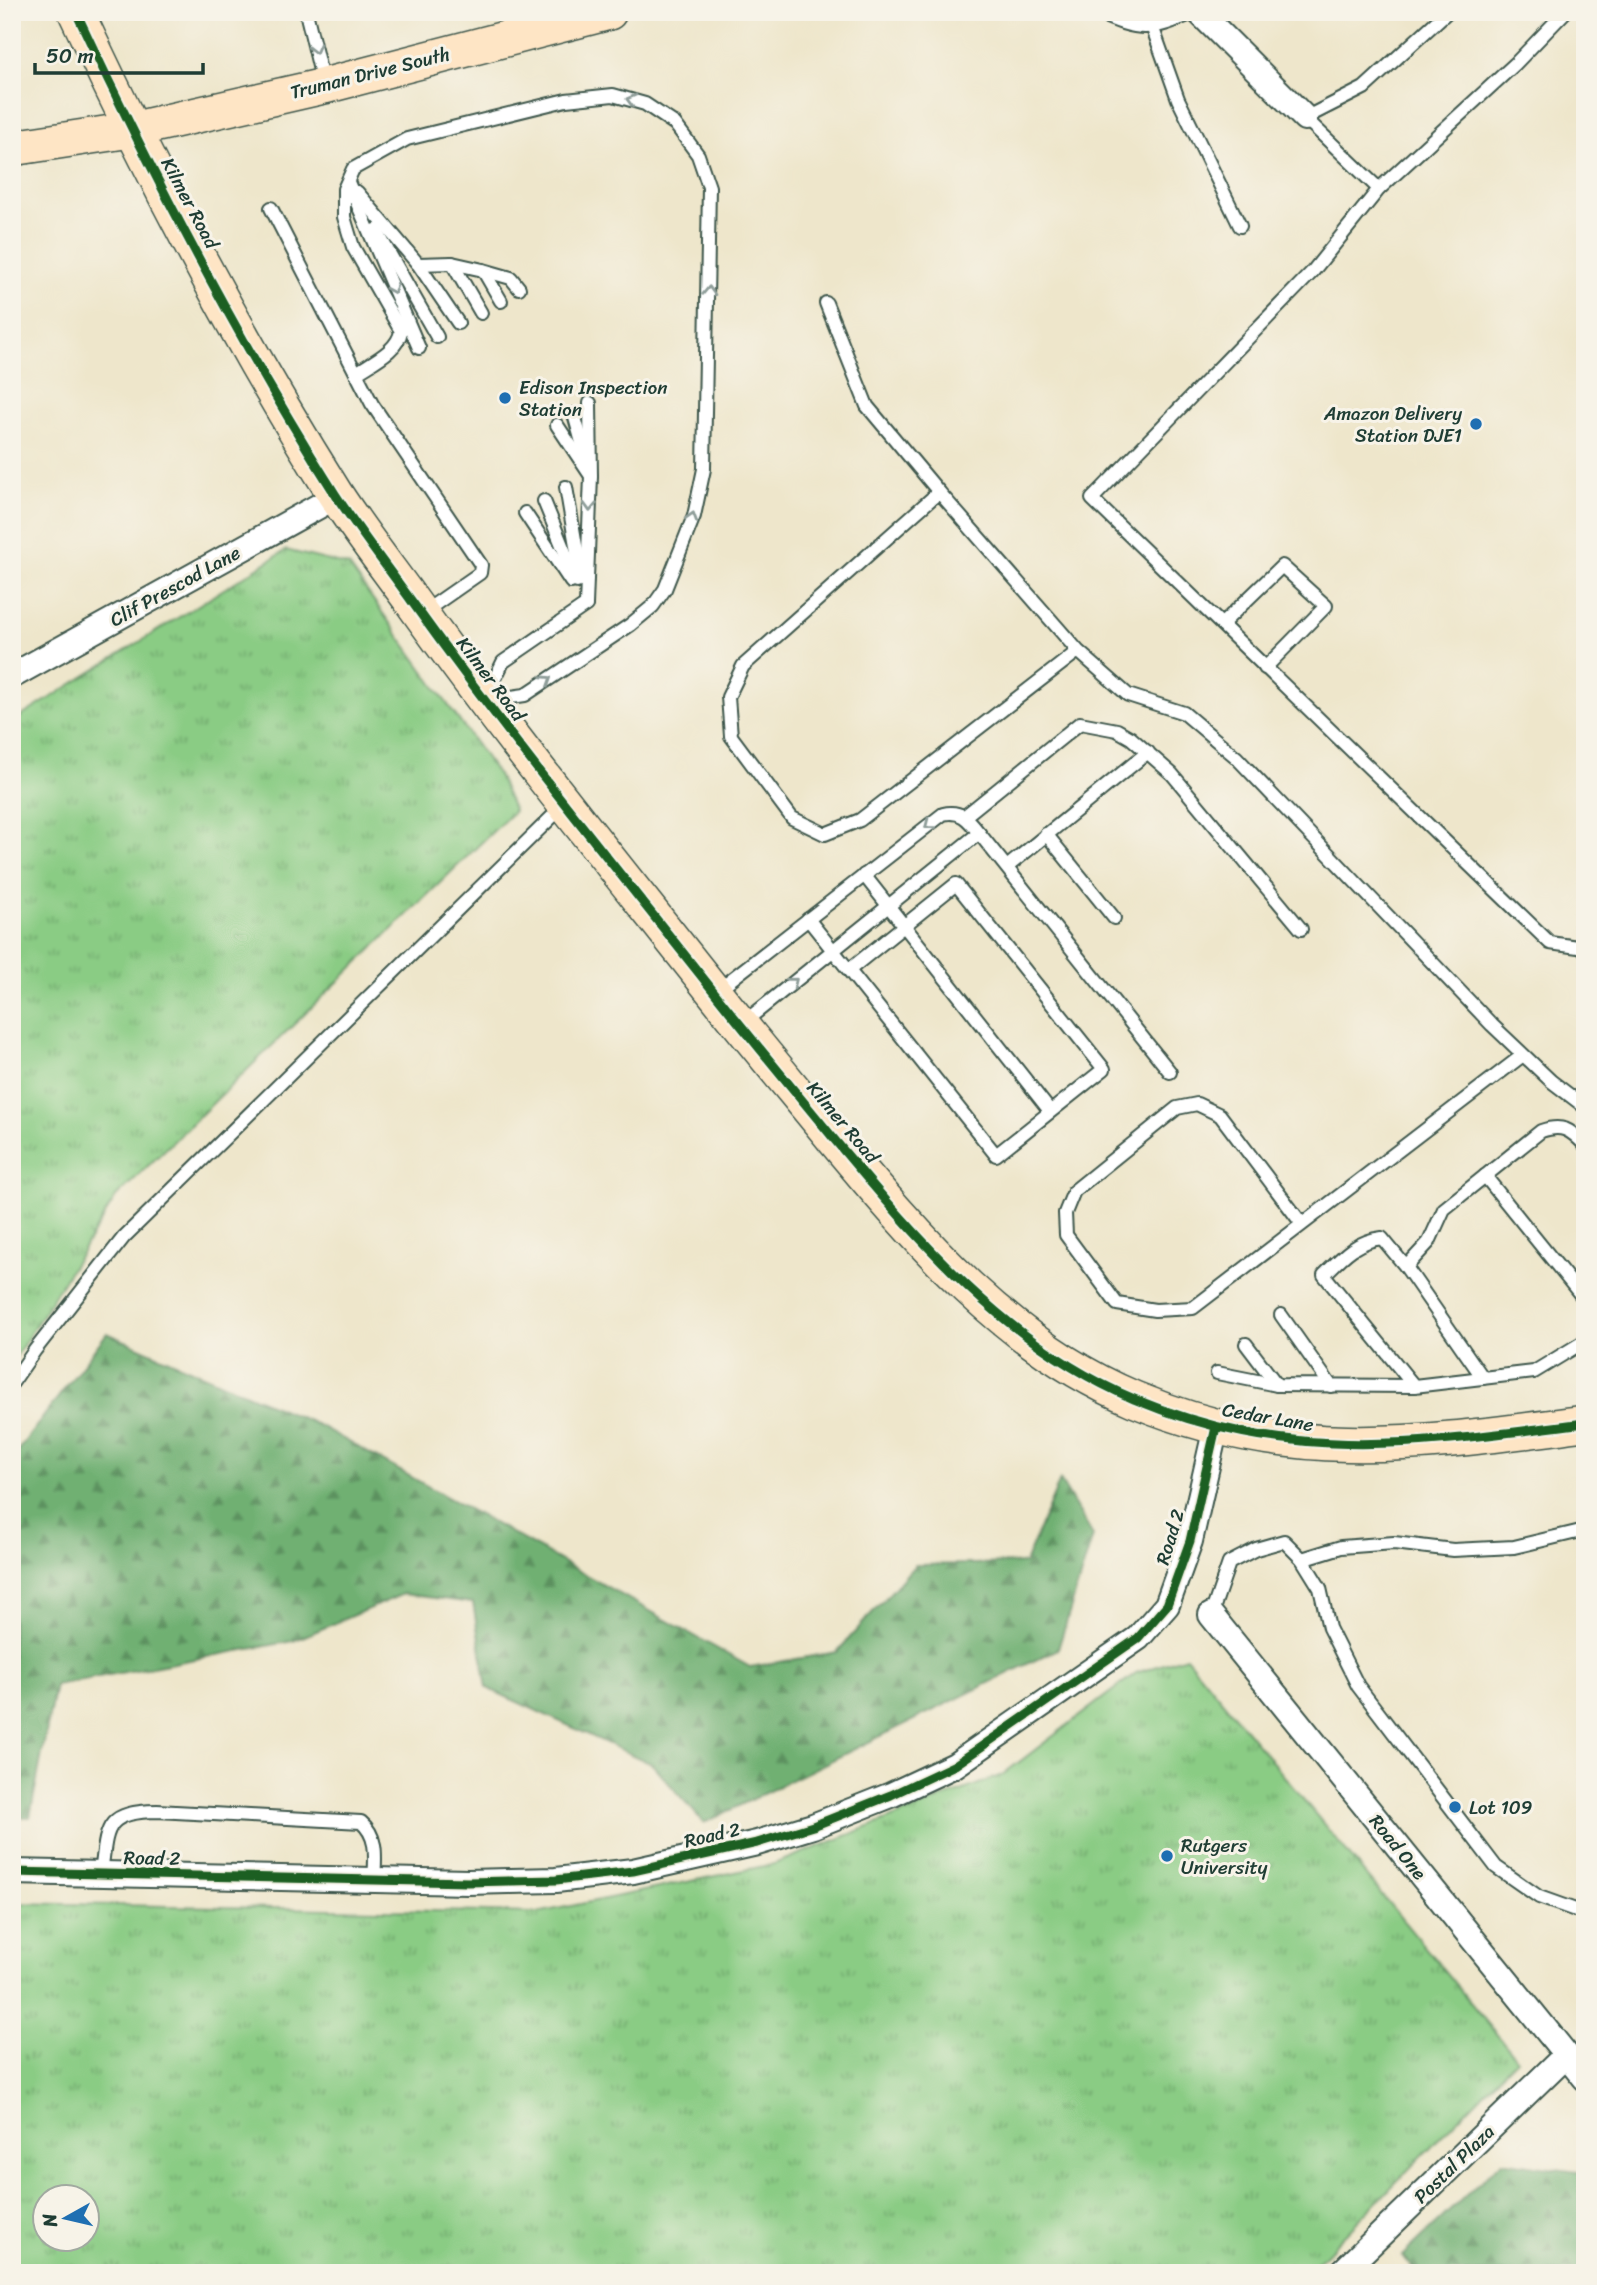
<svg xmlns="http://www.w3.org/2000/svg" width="1597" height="2285" viewBox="0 0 1597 2285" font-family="Sriracha,sans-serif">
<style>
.forest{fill:url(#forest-firs);stroke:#477653;stroke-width:2}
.park{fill:url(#park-tufts);stroke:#54845c;stroke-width:2;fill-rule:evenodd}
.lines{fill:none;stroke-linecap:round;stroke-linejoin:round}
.lane-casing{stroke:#3e564b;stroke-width:16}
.street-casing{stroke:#3e564b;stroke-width:28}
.secondary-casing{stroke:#3e564b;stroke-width:38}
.lane{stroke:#fff;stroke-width:12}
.street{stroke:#fff;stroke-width:24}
.secondary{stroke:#fee5c5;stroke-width:35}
.cycleway-casing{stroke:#f7f3e8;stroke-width:13}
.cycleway{stroke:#1b5e20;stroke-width:9}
.oneway{stroke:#8f9e9a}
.poi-dot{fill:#1f6fb2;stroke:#f7f3e8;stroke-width:2.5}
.labels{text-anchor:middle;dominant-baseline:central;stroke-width:6;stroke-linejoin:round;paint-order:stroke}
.street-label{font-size:19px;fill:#1f3d34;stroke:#f7f3e8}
.poi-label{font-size:19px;fill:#1f3d34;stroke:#f7f3e8;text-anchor:start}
</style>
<defs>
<pattern id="forest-firs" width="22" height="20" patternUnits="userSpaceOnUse" patternTransform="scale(1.75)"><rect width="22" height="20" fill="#6fb072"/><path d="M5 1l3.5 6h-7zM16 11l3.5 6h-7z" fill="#5b905e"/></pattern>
<pattern id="park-tufts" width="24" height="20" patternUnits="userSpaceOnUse" patternTransform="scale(1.75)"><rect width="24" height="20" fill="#8acc84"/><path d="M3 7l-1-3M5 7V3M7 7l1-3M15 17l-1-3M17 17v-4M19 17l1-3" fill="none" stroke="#70a76d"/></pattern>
</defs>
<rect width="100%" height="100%" fill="#f7f3e8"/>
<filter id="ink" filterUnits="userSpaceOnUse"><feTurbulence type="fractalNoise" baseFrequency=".0143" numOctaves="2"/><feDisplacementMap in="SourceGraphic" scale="14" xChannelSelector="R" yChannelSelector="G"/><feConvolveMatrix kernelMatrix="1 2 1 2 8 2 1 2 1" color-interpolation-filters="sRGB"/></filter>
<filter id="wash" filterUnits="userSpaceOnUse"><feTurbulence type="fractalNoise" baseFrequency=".00686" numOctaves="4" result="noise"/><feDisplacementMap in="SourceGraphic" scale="28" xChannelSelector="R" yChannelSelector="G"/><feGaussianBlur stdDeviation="1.57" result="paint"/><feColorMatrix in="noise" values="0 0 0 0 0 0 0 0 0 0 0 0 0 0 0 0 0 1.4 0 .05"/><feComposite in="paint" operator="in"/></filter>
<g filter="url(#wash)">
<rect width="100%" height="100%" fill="#eee6cb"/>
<g class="forest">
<path d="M107 1333 320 1426 750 1667 837 1652 915 1565 1025 1563 1060 1480 1093 1536 1058 1649 704 1823 652 1764 487 1688 473 1603 403 1594 293 1641 55 1685 30 1817H12V1458Z"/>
<path d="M1502 2161 1585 2173V2273H1417L1402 2256Z"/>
</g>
<g class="park">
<path d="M286 550 349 566 498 775 514 811 116 1197 12 1363V722Z"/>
<path d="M1186 1657 1517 2059 1307 2273H12V1903L537 1913 774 1864 1002 1775 1136 1673ZM46 2198H88V2240H46Z"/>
</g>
</g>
<g filter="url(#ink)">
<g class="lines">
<g class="lane-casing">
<g id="lane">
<path d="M306 12 323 83"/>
<path d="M1095 12C1140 32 1150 32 1195 12"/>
<path d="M1565 12 1515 64 1379 189 1313 271 1092 499 1550 943 1585 948"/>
<path d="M1152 26 1178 99 1240 226"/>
<path d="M348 182 419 348"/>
<path d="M1379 189 1305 118 1364 88 1447 12"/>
<path d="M357 192 418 264 458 323"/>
<path d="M271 208 356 373"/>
<path d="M376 230 437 337"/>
<path d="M452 263 483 270 501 301"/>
<path d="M418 264 452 263 481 313"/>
<path d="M483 270 511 278 519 288"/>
<path d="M826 303 867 406 939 492"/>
<path d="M590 403 591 476"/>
<path d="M574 414 586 457"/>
<path d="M557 425 591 476 586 605"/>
<path d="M566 487 582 581"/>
<path d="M544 501 577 582"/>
<path d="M525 513 571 582"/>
<path d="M424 612 480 573 481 565 372 404 356 373C372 362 398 351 401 331L353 247 344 217V189L353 169 407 139 566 100 613 95 645 104 675 124 698 155 709 187 704 469 694 516 665 589 653 606 630 625 525 695 491 700"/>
<path d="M1222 624 1282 566 1326 606 1265 668"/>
<path d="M1078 651 860 820 825 834 792 818 731 736 728 697 743 666 939 492 1078 651 1128 695 1184 713 1236 757 1492 1025 1551 1081 1585 1107"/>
<path d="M486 697 503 662 586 605"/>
<path d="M965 816 1080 723 1117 730 1131 738 1172 774 1301 929"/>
<path d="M979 833 1170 1072"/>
<path d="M1046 834 1114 918"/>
<path d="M1007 867 1148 752"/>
<path d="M864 875 1050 1111"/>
<path d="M808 919 996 1155 1104 1069 956 884 849 970"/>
<path d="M715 992 943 814C961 810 968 819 979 833L743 1023"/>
<path d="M1585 1145C1570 1129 1562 1124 1541 1131L1444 1209 1429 1242 1406 1267 1382 1238C1356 1241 1342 1257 1324 1275L1414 1386 1534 1372 1585 1341"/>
<path d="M1485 1176 1585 1300"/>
<path d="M1302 1224 1220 1115 1197 1104 1177 1108 1074 1191 1065 1213 1066 1235 1117 1304 1155 1310 1193 1308 1523 1055"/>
<path d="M1406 1267 1483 1378"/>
<path d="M1281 1315 1331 1386"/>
<path d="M1246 1344 1277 1385"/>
<path d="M1217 1373 1277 1385 1414 1386"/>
<path d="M12 1383 35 1350 124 1237 562 807"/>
<path d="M1302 1559 1341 1547 1394 1543 1453 1550 1514 1547 1585 1530"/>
<path d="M1211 1615 1229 1563 1256 1549 1284 1541 1302 1559 1320 1588 1329 1628 1358 1686 1496 1867 1539 1897 1581 1912 1585 1917"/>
<path d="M101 1874C107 1827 104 1812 157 1811L361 1822C379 1837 375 1859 374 1881"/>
</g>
</g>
<g class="street-casing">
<g id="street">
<path d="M1199 12 1305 118"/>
<path d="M12 676 337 496"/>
<path d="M1211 1615 1585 2078"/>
<path d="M12 1872 468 1882 556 1880 633 1871 757 1843 813 1826 891 1795 955 1765 1138 1638 1167 1605 1190 1541 1216 1427"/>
<path d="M1341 2273 1566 2055"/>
</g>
</g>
<g class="secondary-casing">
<g id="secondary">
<path d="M76 12C153 177 238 340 335 494 359 531 387 567 413 603 508 736 612 863 714 992 753 1041 794 1090 834 1139 919 1241 1008 1346 1134 1399 1293 1465 1421 1444 1585 1423"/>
<path d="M12 148 131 130 324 86 609 12"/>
</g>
</g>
<use href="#lane" class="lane"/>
<use href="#street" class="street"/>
<use href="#secondary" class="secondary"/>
<g class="cycleway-casing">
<g id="cycleway">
<path d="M76 12C153 177 238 340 335 494 359 531 387 567 413 603 508 736 612 863 714 992 753 1041 794 1090 834 1139 919 1241 1008 1346 1134 1399 1293 1465 1421 1444 1585 1423"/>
<path d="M12 1872 468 1882 556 1880 633 1871 757 1843 813 1826 891 1795 955 1765 1138 1638 1167 1605 1190 1541 1216 1427"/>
</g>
</g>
<use href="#cycleway" class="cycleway"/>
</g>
<defs><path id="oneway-chevron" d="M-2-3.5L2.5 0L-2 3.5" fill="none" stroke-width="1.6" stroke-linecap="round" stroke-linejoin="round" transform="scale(1.75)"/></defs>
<g class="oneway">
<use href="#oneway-chevron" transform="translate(315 49) rotate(76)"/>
<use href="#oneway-chevron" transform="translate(631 100) rotate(-165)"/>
<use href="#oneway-chevron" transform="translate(393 289) rotate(67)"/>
<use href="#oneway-chevron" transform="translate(709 291) rotate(-88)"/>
<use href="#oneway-chevron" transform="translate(590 507) rotate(92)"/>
<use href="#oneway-chevron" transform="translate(692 517) rotate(-73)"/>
<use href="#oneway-chevron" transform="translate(547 680) rotate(-33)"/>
<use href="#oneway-chevron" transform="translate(929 825) rotate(142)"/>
<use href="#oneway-chevron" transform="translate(793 982) rotate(-39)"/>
</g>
</g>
<g class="poi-dot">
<circle cx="505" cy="398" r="7"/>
<circle cx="1476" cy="424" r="7"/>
<circle cx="1455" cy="1807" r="7"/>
<circle cx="1167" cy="1856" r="7"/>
</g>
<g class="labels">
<g class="street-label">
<text transform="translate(370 73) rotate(-14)">Truman Drive South</text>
<text transform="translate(190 203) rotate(62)">Kilmer Road</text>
<text transform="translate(175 586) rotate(-29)">Clif Prescod Lane</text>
<text transform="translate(491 679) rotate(53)">Kilmer Road</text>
<text transform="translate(843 1122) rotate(50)">Kilmer Road</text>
<text transform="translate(1268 1417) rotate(10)">Cedar Lane</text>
<text transform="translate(1170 1537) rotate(-73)">Road 2</text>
<text transform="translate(712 1835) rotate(-13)">Road 2</text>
<text transform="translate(1398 1847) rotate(51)">Road One</text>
<text transform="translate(152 1858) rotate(1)">Road 2</text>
<text transform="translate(1454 2164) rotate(-44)">Postal Plaza</text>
</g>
<g class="poi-label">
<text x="519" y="387">Edison Inspection<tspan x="519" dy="22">Station</tspan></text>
<text x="1462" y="413" text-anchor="end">Amazon Delivery<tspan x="1462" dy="22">Station DJE1</tspan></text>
<text x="1469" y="1807">Lot 109</text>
<text x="1181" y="1845">Rutgers<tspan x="1181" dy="22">University</tspan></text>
</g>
</g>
<rect width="1597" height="2285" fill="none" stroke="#f7f3e8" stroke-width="42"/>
<g transform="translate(66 2218) rotate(262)"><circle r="33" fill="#f7f3e8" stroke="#a1aaa0" stroke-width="2"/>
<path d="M0-5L12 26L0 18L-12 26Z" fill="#1f6fb2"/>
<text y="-10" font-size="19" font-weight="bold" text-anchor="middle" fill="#1f3d34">N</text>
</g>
<path d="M35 63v10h168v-10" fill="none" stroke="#1f3d34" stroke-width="3.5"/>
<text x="46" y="63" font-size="21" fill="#1f3d34" stroke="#f7f3e8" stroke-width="5" paint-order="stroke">50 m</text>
</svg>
